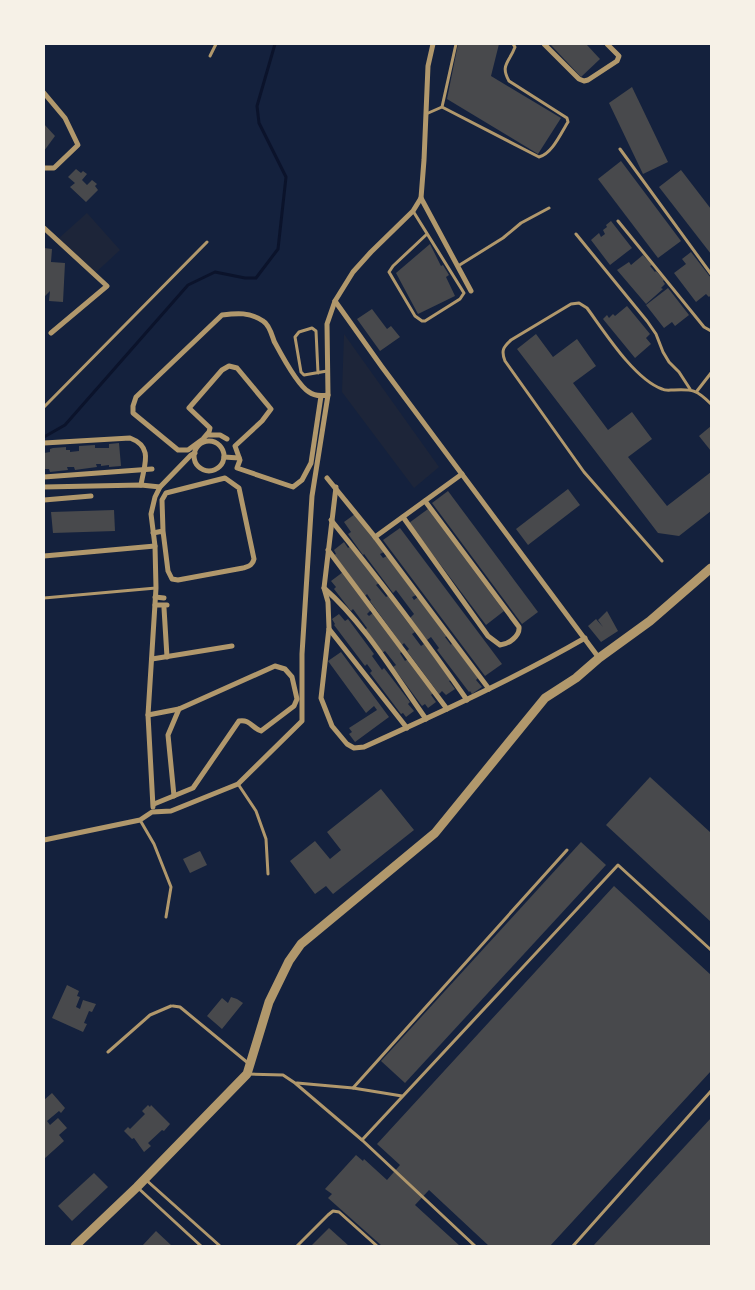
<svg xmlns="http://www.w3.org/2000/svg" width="755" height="1290" viewBox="0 0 755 1290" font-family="'Crimson Pro',serif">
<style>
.green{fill:#1d2539}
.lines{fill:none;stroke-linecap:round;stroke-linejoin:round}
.stream{stroke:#0b132b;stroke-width:3}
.building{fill:#48494c}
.service{stroke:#b1986c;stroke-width:3}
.minor{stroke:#b1986c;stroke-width:5}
.tertiary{stroke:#b1986c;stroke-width:9}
</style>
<rect width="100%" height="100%" fill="#14213d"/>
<g class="green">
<path d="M87 213 120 250 92 276 58 239Z"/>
<path d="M344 334 439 467 414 488 342 392Z"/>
</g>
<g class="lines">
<path class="stream" d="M44 437 65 425 188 285 215 272 245 278H256L278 249 286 177 259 123 257 106 275 44"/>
</g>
<g class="building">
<path d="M458 44H499L491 76 561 118 538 154 447 99Z"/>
<path d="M550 44H586L600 59 581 77Z"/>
<path d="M632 87 668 162 643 174 609 103Z"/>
<path d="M44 124 55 136 44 151Z"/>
<path d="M621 161 681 241 658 258 598 179Z"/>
<path d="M76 169 81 173 83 171 87 174 82 180 87 185 92 180 97 184 95 186 98 190 86 202 70 187 75 183 68 177Z"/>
<path d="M681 170 711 209V254L659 187Z"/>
<path d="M611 221 632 248 610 265 591 240 599 233 601 237 605 234 603 230 607 227 606 225Z"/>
<path d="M430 244 441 266 443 265 449 275 446 277 455 296 418 314 396 273Z"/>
<path d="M44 248 52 249 51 262 65 263 63 302 49 301 50 291 44 297Z"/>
<path d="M691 252 711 278V295L709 297 706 294 696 302 674 273 686 264 682 259Z"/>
<path d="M643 255 652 265 650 266 655 272 656 271 664 280 663 281 665 284 661 288 663 289 646 304 617 270 629 262 631 265Z"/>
<path d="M668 288 689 315 675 326 672 322 664 328 646 305Z"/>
<path d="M627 306 650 334 646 338 651 344 635 358 603 319 607 315 609 318 613 314 615 316Z"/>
<path d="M372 309 387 329 391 326 400 337 380 351 357 319Z"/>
<path d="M536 334 553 357 577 339 596 366 573 383 608 430 632 412 652 439 628 457 667 506 711 472V511L679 536 658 533 517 349Z"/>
<path d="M711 426V451L699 436Z"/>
<path d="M119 443 121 466 109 467V465L101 466V464H96L97 467 82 469 75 470 74 467H67L68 470 50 472 49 469H44V453L50 452V449L53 448 66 447V450H70V452L79 451V446L95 445V448H109V444Z"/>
<path d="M568 489 580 505 528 545 516 529Z"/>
<path d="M448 491 538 612 522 624 432 503Z"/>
<path d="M428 509 504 611 486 625 409 523Z"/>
<path d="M114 510 115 531 53 533 51 512Z"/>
<path d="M355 514 384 552 380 554 383 558 387 556 416 595 412 597 414 600 418 597 447 636 445 637 451 645 452 643 478 678 476 680 482 687 472 694 470 691 469 692 437 650 439 648 431 637 427 640 410 618 414 614 396 590 393 593 364 554 363 555 348 534 351 532 344 522Z"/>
<path d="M400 528 502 664 485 676 383 540Z"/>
<path d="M344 542 348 548 351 546 379 583 376 585 386 597 388 596 415 632 412 634 421 646 424 644 451 680 449 681 455 689 446 695 442 691 439 694 407 651 409 649 404 643 402 645 370 601 371 600 367 594 365 596 334 555 336 554 334 550Z"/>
<path d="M343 572 371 610 367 614 369 616 373 613 402 652 400 653 405 661 408 659 433 693 431 695 436 702 428 708 425 704 422 706 393 667 396 665 385 651 382 653 365 630 367 628 353 609 351 611 334 589 336 587 331 581Z"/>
<path d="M607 611 618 631 601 642 588 626 596 619 603 627 598 620Z"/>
<path d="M339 614 345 621 348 619 374 654 372 656 382 670 384 668 410 702 408 704 414 711 406 717 403 713 401 714 370 673 372 671 367 664 365 666 334 625 335 624 332 619Z"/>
<path d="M341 652 389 717 355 742 349 734 352 732 349 728 377 710 374 706 366 713 328 661Z"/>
<path d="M650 777 711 833V922L606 825Z"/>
<path d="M381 789 414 830 333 894 326 886 315 894 290 861 315 841 330 859 341 850 327 832Z"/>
<path d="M581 842 606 865 405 1083 381 1061Z"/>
<path d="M200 851 207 865 190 873 183 859Z"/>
<path d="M614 886 711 975V1071L550 1246H489L429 1190 415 1205 460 1246H382L328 1198 332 1194 325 1189 356 1155 363 1161 364 1159 387 1180 400 1165 377 1144Z"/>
<path d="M67 985 79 991 77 996 80 997 76 1007 80 1009 83 1000 96 1004 92 1012 89 1011 84 1023 87 1024 83 1032 52 1018Z"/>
<path d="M231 997 237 999 243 1003 222 1029 207 1016 222 998 228 1003Z"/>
<path d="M52 1093 65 1108 61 1113 59 1111 47 1121 50 1125 58 1118 67 1128 59 1135 64 1141 44 1159V1100Z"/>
<path d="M148 1105 150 1107 151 1105 170 1124 164 1131 162 1130 148 1143 151 1146 144 1152 134 1138 132 1139 124 1131 128 1127 130 1129 145 1114 142 1111Z"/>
<path d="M711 1118V1244L709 1246H593Z"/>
<path d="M94 1173 108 1187 72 1221 58 1206Z"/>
<path d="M329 1228 349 1246H311Z"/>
<path d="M156 1231 172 1246H142Z"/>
</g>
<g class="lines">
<g class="service">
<path d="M456 44 442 107 539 157C552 154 561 133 568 122L567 118 509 81C500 65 509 63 515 47L513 44"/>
<path d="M210 56 216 44"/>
<path d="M426 114 442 107"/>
<path d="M620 149 711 274"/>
<path d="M413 211 464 293 460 299 425 321H422L415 316 389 272 393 266 427 234"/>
<path d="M618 221 704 327 711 331"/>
<path d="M576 234 647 321 656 334 663 352 669 362 679 372 690 389"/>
<path d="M458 266 503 238 521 223 549 208"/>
<path d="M318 373 316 331 312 328 299 332 295 337 301 372 304 375 327 371"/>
<path d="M697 391 711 373"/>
<path d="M44 407 207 242"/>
<path d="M662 561 584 472 505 361C501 351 503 347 511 340L571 304 579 303 587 308C604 331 634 379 662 389 665 391 670 390 674 390 693 389 697 390 711 404"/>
<path d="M44 598 156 588"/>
<path d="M238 784 256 811 266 839 268 874"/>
<path d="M140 820 154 844 171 887 166 917"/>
<path d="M173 1006 180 1007 248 1063"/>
<path d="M108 1052 150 1015 171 1006"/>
<path d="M248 1074 283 1075 295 1083 362 1140 475 1246"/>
<path d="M297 1083 353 1088 402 1096"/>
<path d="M353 1088 567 850"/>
<path d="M362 1140 618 865 711 950"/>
<path d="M145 1179 220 1246"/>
<path d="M137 1187 201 1246"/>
<path d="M297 1246 328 1215 333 1211 339 1212 377 1246"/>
<path d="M573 1246 711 1091"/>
</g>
<g class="minor">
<path d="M544 44 579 79 584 81 588 80 617 61 619 56 607 44"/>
<path d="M44 93 65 118 78 145 54 168H44"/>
<path d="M421 198 471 291"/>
<path d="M44 228 107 286 51 333"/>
<path d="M335 301 382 367 599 658"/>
<path d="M321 396 311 463 302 480 293 487 237 468 240 460 235 446 262 421 271 409 237 368 229 366 222 370 189 408 210 428 209 432 203 439 188 450H178L133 413V406L136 397 222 315C237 313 250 312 263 321 269 324 272 335 274 341 281 354 297 385 309 392 314 396 322 396 328 395"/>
<path d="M207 435H220L227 439"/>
<circle cx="209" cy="456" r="15"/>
<path d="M44 443 130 438C154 447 144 465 141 485"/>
<path d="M224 457 239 458"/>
<path d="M44 477 152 469"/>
<path d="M327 478 375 537 489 689"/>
<path d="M44 487 141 485 160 487"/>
<path d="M336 487 324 588 328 602 329 628 321 698 332 726 347 744 354 748 364 747C439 713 514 679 585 638"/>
<path d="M44 500 91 496"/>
<path d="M403 517 488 636 500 645C509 644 520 636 519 627L425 501"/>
<path d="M331 520C378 578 424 638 467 700"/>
<path d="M153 533 163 531 162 500 166 493 225 478 239 488 254 559C252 566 249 566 243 568L178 580 172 579 168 571 163 531"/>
<path d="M375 537 462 474"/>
<path d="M328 550 447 709"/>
<path d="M44 556 155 546"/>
<path d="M324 588C365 624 394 674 426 719"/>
<path d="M155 597 164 598"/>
<path d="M155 605H167"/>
<path d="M164 608 167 657"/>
<path d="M329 629 407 728"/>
<path d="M152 659 232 646"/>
<path d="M148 715 179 709 275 666 285 669 292 677 297 699 294 706 261 731C252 728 250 719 239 721L193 788 154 804"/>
<path d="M174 796 168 735 179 709"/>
<path d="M153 807 148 715 156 588 155 546 151 514 155 497 160 487 191 455 195 453"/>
<path d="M44 840 140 820 152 812 171 811 238 784 302 721V654L312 496 328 395 327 324 335 301 353 272 371 252 413 211 421 198 424 160 428 66 433 44"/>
</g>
<path class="tertiary" d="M75 1246 137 1187 247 1074 269 1002 289 961 301 944 435 833 545 698 576 678 599 658 650 621 711 568"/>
</g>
<rect width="755" height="1290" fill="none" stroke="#f6f1e7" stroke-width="90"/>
</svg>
